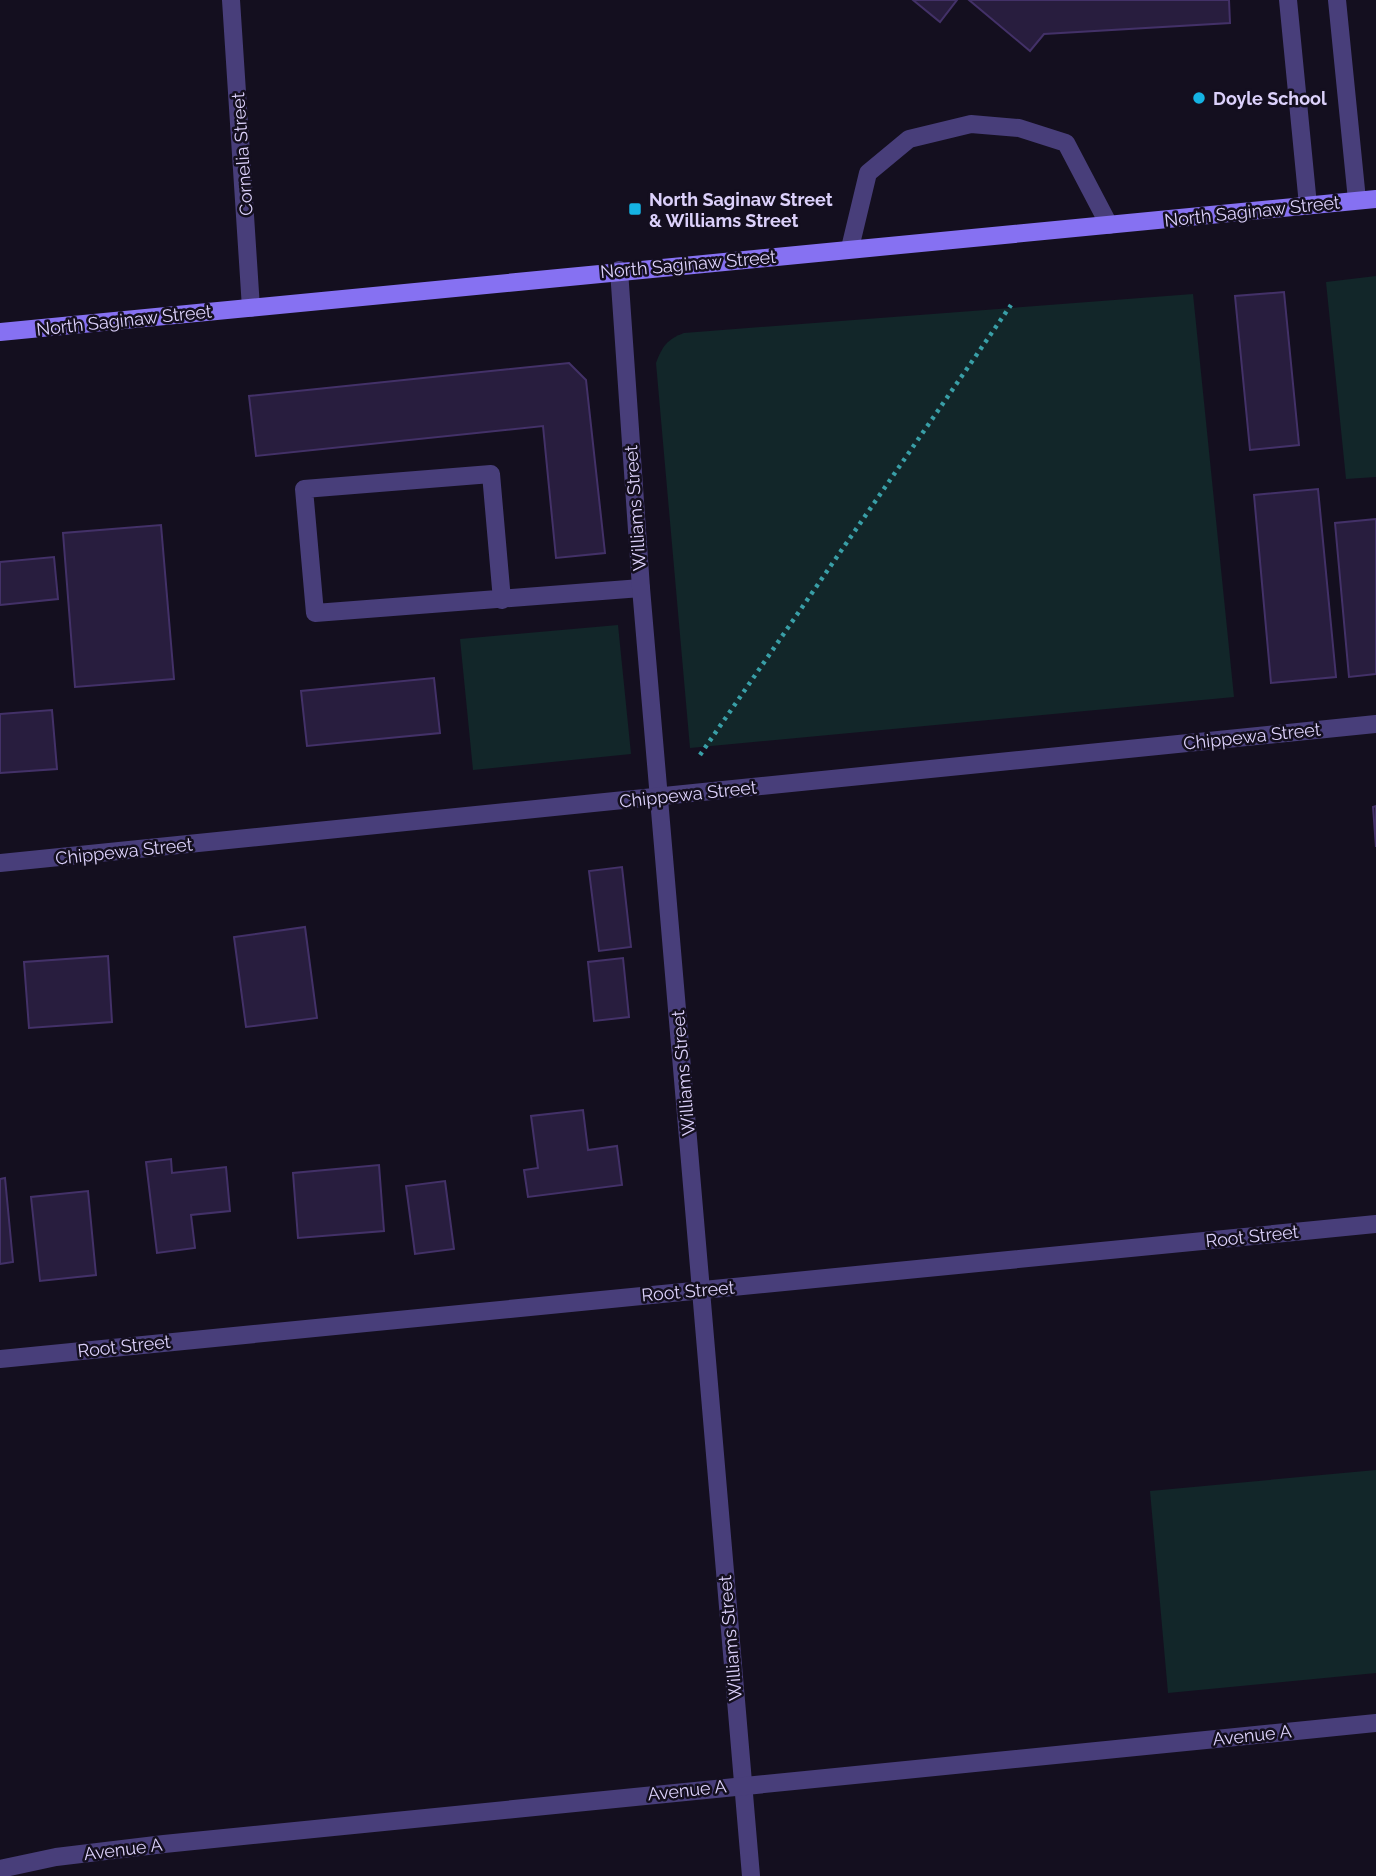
<svg xmlns="http://www.w3.org/2000/svg" width="1376" height="1876" viewBox="0 0 1376 1876" font-family="Raleway,sans-serif">
<style>
.green{fill:#122629}
.building{fill:#281d3e;stroke:#433168;stroke-width:2}
.lines{fill:none;stroke-linecap:round;stroke-linejoin:round}
.path{stroke:#399fa7;stroke-width:4.5;stroke-dasharray:3.5 5;stroke-linecap:butt}
.service{stroke:#483e7a;stroke-width:18}
.minor{stroke:#483e7a;stroke-width:18}
.secondary{stroke:#8671f2;stroke-width:18}
.poi-dot{fill:#15b3e3;stroke:#140f1f;stroke-width:2.5}
.labels{text-anchor:middle;dominant-baseline:central;stroke-width:5;stroke-linejoin:round;paint-order:stroke}
.poi-label{font-size:18px;font-weight:bold;fill:#dcd1fb;stroke:#140f1f;text-anchor:start}
.street-label{font-size:18px;fill:#dcd1fb;stroke:#140f1f}
</style>
<rect width="100%" height="100%" fill="#140f1f"/>
<g class="green">
<path d="M1376 276V477L1346 479 1326 282Z"/>
<path d="M1193 294 1234 697 690 748 656 363C662 347 667 339 684 333Z"/>
<path d="M618 625 631 754 473 770 460 639Z"/>
<path d="M1376 1470V1673L1168 1693 1150 1491Z"/>
</g>
<g class="building">
<path d="M913 0H957L940 22Z"/>
<path d="M969 0H1229L1230 23 1044 34 1030 51Z"/>
<path d="M1284 292 1299 445 1250 450 1235 296Z"/>
<path d="M569 363 586 380 605 553 556 558 543 426 256 456 249 396Z"/>
<path d="M1318 489 1336 677 1271 683 1254 495Z"/>
<path d="M1376 519V674L1349 677 1335 523Z"/>
<path d="M161 525 174 679 75 687 63 533Z"/>
<path d="M54 557 58 599 0 605V562Z"/>
<path d="M434 678 440 733 307 746 301 691Z"/>
<path d="M52 710 57 769 0 773V714Z"/>
<path d="M1376 806V847L1373 807Z"/>
<path d="M622 867 631 947 599 951 589 871Z"/>
<path d="M305 927 317 1018 246 1027 234 937Z"/>
<path d="M108 956 112 1022 29 1028 24 962Z"/>
<path d="M623 958 629 1017 594 1021 588 962Z"/>
<path d="M583 1110 588 1150 617 1146 622 1185 528 1197 524 1170 538 1168 531 1116Z"/>
<path d="M171 1159 172 1173 226 1167 230 1211 191 1215 195 1248 157 1253 146 1162Z"/>
<path d="M379 1165 384 1231 298 1238 293 1173Z"/>
<path d="M5 1178 13 1262 0 1264V1179Z"/>
<path d="M445 1181 454 1249 415 1254 406 1186Z"/>
<path d="M88 1191 96 1275 40 1281 31 1197Z"/>
</g>
<g class="lines">
<path class="path" d="M700 755 1011 305"/>
<g class="service">
<path d="M850 248 868 173 909 139 971 124 1019 128 1066 143 1109 225"/>
<path d="M502 600 491 474 304 489 315 613 641 588"/>
</g>
<g class="minor">
<path d="M231 0 251 308"/>
<path d="M1288 0 1308 205"/>
<path d="M1337 0 1357 200"/>
<path d="M619 270 641 588 751 1876"/>
<path d="M0 863 1376 724"/>
<path d="M0 1359 1376 1224"/>
<path d="M0 1869 56 1857 164 1844 1376 1723"/>
</g>
<path class="secondary" d="M0 332 1376 199"/>
</g>
<g class="poi-dot">
<circle cx="1199" cy="98" r="7"/>
<rect x="628" y="202" width="14" height="14" rx="3.5"/>
</g>
<g class="labels">
<g class="poi-label">
<text x="1213" y="98">Doyle School</text>
<text x="649" y="199">North Saginaw Street<tspan x="649" dy="21">&amp; Williams Street</tspan></text>
</g>
<g class="street-label">
<text transform="translate(242 154) rotate(-94)">Cornelia Street</text>
<text transform="translate(1252 211) rotate(-6)">North Saginaw Street</text>
<text transform="translate(688 264) rotate(-5)">North Saginaw Street</text>
<text transform="translate(124 320) rotate(-6)">North Saginaw Street</text>
<text transform="translate(635 508) rotate(-94)">Williams Street</text>
<text transform="translate(1252 736) rotate(-6)">Chippewa Street</text>
<text transform="translate(688 794) rotate(-6)">Chippewa Street</text>
<text transform="translate(124 851) rotate(-6)">Chippewa Street</text>
<text transform="translate(683 1073) rotate(-95)">Williams Street</text>
<text transform="translate(1252 1236) rotate(-6)">Root Street</text>
<text transform="translate(688 1291) rotate(-5)">Root Street</text>
<text transform="translate(124 1346) rotate(-6)">Root Street</text>
<text transform="translate(730 1638) rotate(-95)">Williams Street</text>
<text transform="translate(1252 1735) rotate(-6)">Avenue A</text>
<text transform="translate(687 1790) rotate(-6)">Avenue A</text>
<text transform="translate(123 1849) rotate(-7)">Avenue A</text>
</g>
</g>
</svg>
